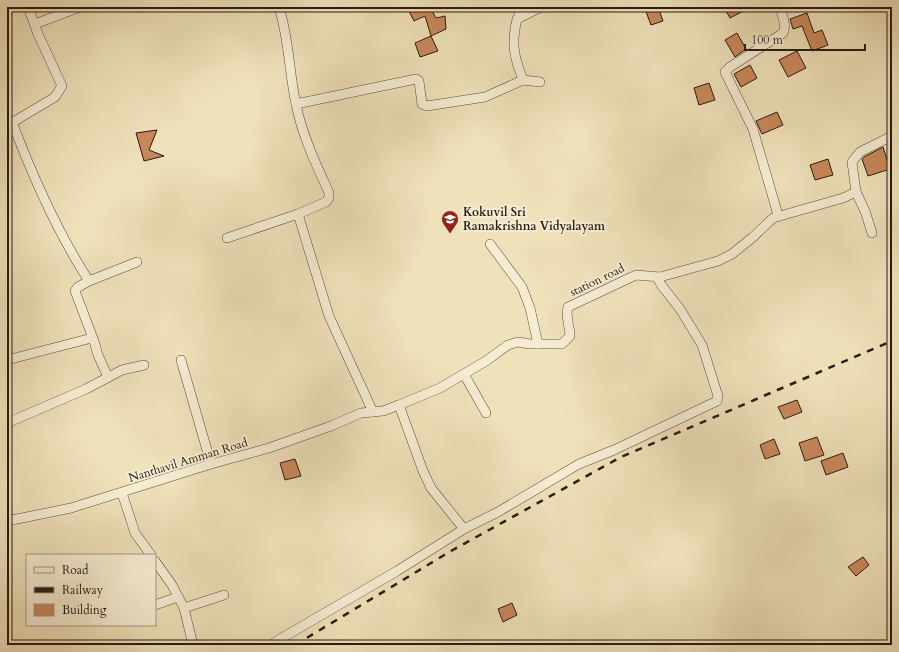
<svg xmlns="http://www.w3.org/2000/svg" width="899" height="652" viewBox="0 0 899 652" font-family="Cardo,serif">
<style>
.building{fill:#c9885b;stroke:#291a14}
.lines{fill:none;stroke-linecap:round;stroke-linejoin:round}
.street-casing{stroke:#5a4c3e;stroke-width:10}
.street{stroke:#f5ecd2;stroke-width:9}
.rail{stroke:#291a14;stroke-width:2.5;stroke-dasharray:7 7;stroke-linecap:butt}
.labels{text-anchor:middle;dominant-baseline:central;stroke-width:4;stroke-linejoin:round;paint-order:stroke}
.poi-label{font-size:12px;font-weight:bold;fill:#291a14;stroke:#f5ecd2;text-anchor:start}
.street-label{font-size:12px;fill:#291a14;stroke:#f5ecd2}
</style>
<rect width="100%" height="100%" fill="#efe1ba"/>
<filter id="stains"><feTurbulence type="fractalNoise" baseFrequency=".005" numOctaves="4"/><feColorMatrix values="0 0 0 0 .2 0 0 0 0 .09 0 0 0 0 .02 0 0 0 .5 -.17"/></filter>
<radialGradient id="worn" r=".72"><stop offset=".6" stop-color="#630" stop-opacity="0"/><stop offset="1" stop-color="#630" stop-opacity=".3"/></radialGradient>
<g class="building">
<path d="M407 7H430L436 18 445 16 446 29 431 36 425 16 414 21Z"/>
<path d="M650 7H658L663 21 651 25 645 9Z"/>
<path d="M724 7H751L730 18Z"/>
<path d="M807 13 814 33 822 30 828 45 812 51 802 26 793 29 790 19Z"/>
<path d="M737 33 746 49 735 57 725 40Z"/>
<path d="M431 36 438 51 420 57 415 43Z"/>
<path d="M797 51 806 68 788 77 779 60Z"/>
<path d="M750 65 757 78 741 87 734 74Z"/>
<path d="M709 83 715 100 699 105 694 88Z"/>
<path d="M777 112 783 125 762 134 756 121Z"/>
<path d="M157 130 149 150 164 156 144 161 136 133Z"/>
<path d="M883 147 890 169 868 176 862 159 864 157Z"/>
<path d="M828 159 833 175 815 180 810 165Z"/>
<path d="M797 400 802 412 784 419 778 407Z"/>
<path d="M817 437 824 455 805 461 799 443Z"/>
<path d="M774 439 780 454 765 459 760 445Z"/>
<path d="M843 453 848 467 826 475 821 461Z"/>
<path d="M295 459 301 476 285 480 280 463Z"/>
<path d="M863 557 869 565 856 576 848 567Z"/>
<path d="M512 603 517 615 503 622 498 609Z"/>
</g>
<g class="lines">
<g class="street-casing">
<g id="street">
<path d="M279 7C289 39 289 72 296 104 302 135 316 164 329 193V198L326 202 298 214 329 316 373 412"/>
<path d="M517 7 520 17"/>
<path d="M35 24 80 7"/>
<path d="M523 80C514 57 511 44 517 19L541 7"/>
<path d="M296 104 416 79 419 81 422 104 427 106 485 97 523 80 540 82"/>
<path d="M12 122C33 177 57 232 89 281L78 287 75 291 94 341"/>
<path d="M8 125 55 97 62 86 38 34 28 7"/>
<path d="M856 192 865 211 872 233"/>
<path d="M778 215 753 129 725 72 730 67 783 33C787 25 782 15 780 7"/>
<path d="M227 238 298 214"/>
<path d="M490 244 522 287 530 308 538 344"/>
<path d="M89 281 137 262"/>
<path d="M7 360 92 338 94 341 98 355 108 377"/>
<path d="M181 360 211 464"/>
<path d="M464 374 486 413"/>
<path d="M399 405 423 471 431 488 464 529"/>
<path d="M7 423 86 389 122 370 144 365"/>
<path d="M122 493 135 533 151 555"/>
<path d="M7 521 71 508 211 464 269 448 331 426 361 413 383 411 399 405 440 388 486 361 508 345 518 342 530 344H562L570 336C570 327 565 316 568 307L636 275 660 277 718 261 732 254 753 237 773 218 843 198 856 192 852 162 860 152 892 136"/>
<path d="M155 561 172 585 184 608 193 645"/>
<path d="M155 605 178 597"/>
<path d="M184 608 224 595"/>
<path d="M270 645 397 571 464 529 498 512 579 464 614 450 717 401 718 396 702 345 680 309 662 286 658 279 660 277"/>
</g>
</g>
<use href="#street" class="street"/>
<path class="rail" d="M295 645 451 551 621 457 892 341"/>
</g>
<defs>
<g id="school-pin" transform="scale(0.9)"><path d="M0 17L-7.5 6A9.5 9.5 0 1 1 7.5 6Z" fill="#8f2418" stroke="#f5ecd2"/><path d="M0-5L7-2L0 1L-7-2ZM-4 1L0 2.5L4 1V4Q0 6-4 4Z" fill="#fff"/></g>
</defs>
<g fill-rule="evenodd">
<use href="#school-pin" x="450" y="219"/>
</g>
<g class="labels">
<g class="poi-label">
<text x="463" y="212">Kokuvil Sri<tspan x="463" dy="14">Ramakrishna Vidyalayam</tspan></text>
</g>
<g class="street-label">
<text transform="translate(597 280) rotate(-26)">station road</text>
<text transform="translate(188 460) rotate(-17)">Nanthavil Amman Road</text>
</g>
</g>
<rect width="899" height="652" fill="none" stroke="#efe1ba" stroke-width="24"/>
<rect x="8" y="8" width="883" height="636" fill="none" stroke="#291a14" stroke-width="2"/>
<rect x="12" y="12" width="875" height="628" fill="none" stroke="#291a14"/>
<rect x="26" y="554" width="130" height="72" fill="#f5ecd2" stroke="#a39886"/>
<rect x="34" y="567" width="20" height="6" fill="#f5ecd2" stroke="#a39886"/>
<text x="62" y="574" font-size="12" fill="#291a14">Road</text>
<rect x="34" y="587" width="20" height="6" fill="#291a14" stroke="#a39886"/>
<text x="62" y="594" font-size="12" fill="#291a14">Railway</text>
<rect x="34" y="604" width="20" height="12" fill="#c9885b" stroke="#a39886"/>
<text x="62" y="614" font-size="12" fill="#291a14">Building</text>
<path d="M745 44v6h120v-6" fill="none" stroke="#291a14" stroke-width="2"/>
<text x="751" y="44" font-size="12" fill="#291a14" stroke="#f5ecd2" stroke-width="3" paint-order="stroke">100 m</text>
<rect width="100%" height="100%" filter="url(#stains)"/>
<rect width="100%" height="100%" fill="url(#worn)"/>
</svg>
